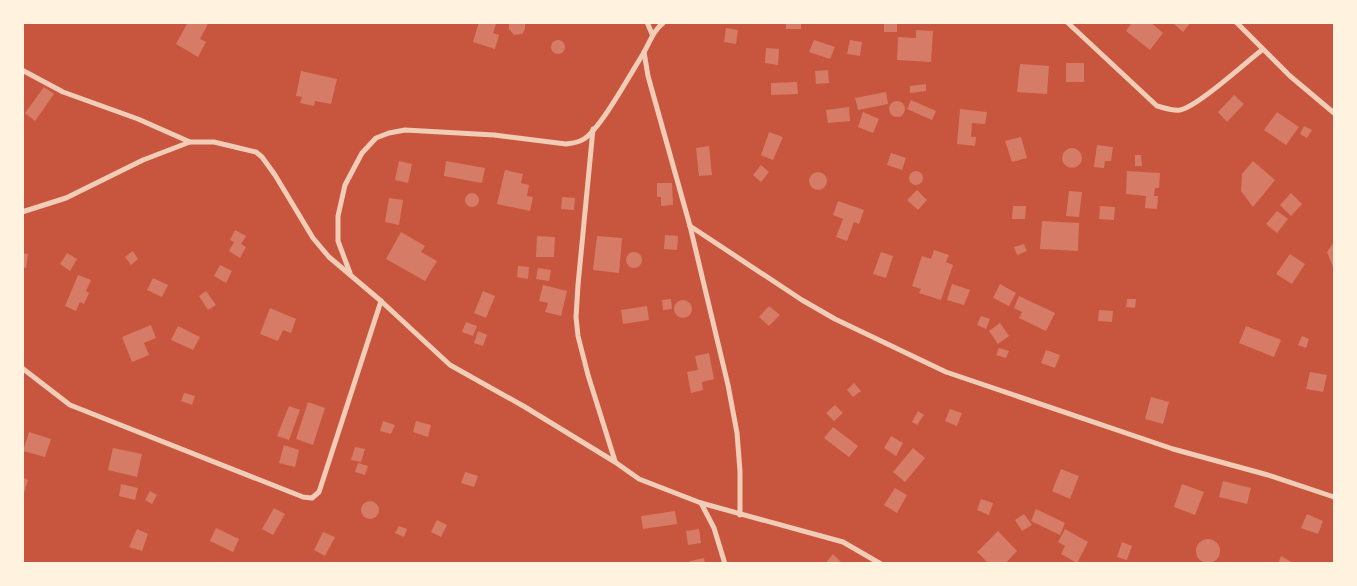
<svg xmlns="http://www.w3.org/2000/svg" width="1357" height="586" viewBox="0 0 1357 586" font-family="'Varela Round',sans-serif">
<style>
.building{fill:#d67c66}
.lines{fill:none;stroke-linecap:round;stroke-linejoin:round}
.minor{stroke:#f1ccb7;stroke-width:5}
</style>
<rect width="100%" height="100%" fill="#c8553d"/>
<g class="building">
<path d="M188 22H209L200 39 206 42 198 57 176 44Z"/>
<path d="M479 22 496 24 493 33 499 35 495 49 473 42Z"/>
<path d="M509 22H525V29L522 34 514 35 509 29Z"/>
<rect x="786" y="22" width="15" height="7"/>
<rect x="884" y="22" width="13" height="10"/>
<path d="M1132 22H1150L1163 33 1150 50 1126 31Z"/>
<path d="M1172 22H1191L1183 32Z"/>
<path d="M726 28 738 30 736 44 724 42Z"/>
<path d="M916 30 933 31 931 62 897 60 898 37 916 38Z"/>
<circle cx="558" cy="47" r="7"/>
<path d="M814 40 835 47 830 59 809 52Z"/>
<path d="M850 40 862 42 860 56 847 54Z"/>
<path d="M766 48 779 49 778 65 765 63Z"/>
<rect x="1066" y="63" width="18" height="19"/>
<path d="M1020 64 1049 66 1047 94 1017 92Z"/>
<path d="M828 70 829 83 816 84 815 71Z"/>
<path d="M301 71 337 79 331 104 315 101 314 106 300 103 302 97 296 96Z"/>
<path d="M797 82 798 94 771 95V83Z"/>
<path d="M926 84V91L910 93V86Z"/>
<path d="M44 87 54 94 35 121 25 113Z"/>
<path d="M886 92 888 104 858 110 855 98Z"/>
<path d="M1234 95 1244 104 1227 122 1218 112Z"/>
<path d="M911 100 936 111 932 120 907 109Z"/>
<circle cx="897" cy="109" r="8"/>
<path d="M849 107 850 121 828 123 826 110Z"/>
<path d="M960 109 987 112 985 124 972 123 971 137H976L975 146 957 144Z"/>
<path d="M863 112 879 119 873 133 858 127Z"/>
<path d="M1277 112 1299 127 1286 145 1264 130Z"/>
<path d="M1304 126 1312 130 1307 138 1300 134Z"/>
<path d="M769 132 783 137 773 160 761 155Z"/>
<path d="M1021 137 1027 158 1012 162 1005 141Z"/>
<path d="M1097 145 1113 147 1111 161H1105L1104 168 1094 167Z"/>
<path d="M709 146 712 175 699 176 696 148Z"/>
<circle cx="1072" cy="158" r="10"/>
<path d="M891 153 906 158 902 170 887 165Z"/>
<path d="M1135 155H1141L1142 166H1135Z"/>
<path d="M399 161 412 164 408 183 395 180Z"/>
<path d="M446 161 485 168 482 183 444 176Z"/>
<path d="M1253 161 1275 180 1253 207 1241 191 1242 174Z"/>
<path d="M761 165 769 172 761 182 753 175Z"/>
<path d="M505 170 523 174 521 183 529 185 527 196 533 197 530 211 497 204Z"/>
<path d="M1127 171 1160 173 1159 188H1155L1154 196H1158L1157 209 1145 208 1146 196 1126 194Z"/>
<circle cx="916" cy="178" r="7"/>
<circle cx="818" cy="181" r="9"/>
<path d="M657 183H672L673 205 661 206V197H657Z"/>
<path d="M917 190 927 200 918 210 907 200Z"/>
<path d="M1069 191 1082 192 1079 217 1066 216Z"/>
<circle cx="472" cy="200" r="7"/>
<path d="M1291 193 1302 204 1291 216 1280 205Z"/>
<path d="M562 197 575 198 574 210 561 209Z"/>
<path d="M389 198 403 200 399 225 385 222Z"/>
<path d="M838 201 864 210 859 224 854 222 847 241 836 237 843 219 833 215Z"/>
<path d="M1013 206H1026L1025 219H1012Z"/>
<path d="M1100 206 1115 207 1114 220 1099 219Z"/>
<path d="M1277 211 1288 219 1277 233 1266 224Z"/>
<path d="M1042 221 1079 223 1078 251 1040 249Z"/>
<path d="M235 230 246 236 241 244 246 247 240 258 229 251 234 242 230 240Z"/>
<path d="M401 232 425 246 421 252 437 261 425 281 386 259Z"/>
<path d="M665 235 678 236 677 250 664 249Z"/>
<path d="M537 236 555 237 554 257H536Z"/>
<path d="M597 236 622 238 619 273 593 270Z"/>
<path d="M1334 242V270L1327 252Z"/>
<path d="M1024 244 1027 251 1017 255 1014 247Z"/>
<path d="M934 250 949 255 946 262 953 265 941 300 919 293 921 289 912 286 922 256 931 259Z"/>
<path d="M133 251 138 259 131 265 125 257Z"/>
<path d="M881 252 893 256 886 278 873 274Z"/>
<circle cx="634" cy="260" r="8"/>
<path d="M22 253 28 254 26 268 22 267Z"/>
<path d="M67 253 77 259 70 271 60 264Z"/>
<path d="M1290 254 1305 264 1292 284 1276 274Z"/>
<path d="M220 265 232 271 226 283 214 276Z"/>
<path d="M518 266 529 267 528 279 517 277Z"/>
<path d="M538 268 551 270 549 281 536 279Z"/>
<path d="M78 275 91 280 86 291 89 293 84 304 80 302 76 311 65 306Z"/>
<path d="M153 278 168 285 162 297 147 290Z"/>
<path d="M952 284 970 290 964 305 947 300Z"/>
<path d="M1000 284 1016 293 1009 306 993 298Z"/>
<path d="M543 285 567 291 561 316 545 312 548 303 539 301Z"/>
<path d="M206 291 216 305 208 310 199 296Z"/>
<path d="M483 291 495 296 486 318 474 313Z"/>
<path d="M1019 296 1055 313 1046 331 1019 318 1022 312 1014 308Z"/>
<path d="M671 299 672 309 663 310 662 300Z"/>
<path d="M1127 299H1136L1135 308 1126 307Z"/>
<circle cx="683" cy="309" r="9"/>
<path d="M647 306 649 320 623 324 621 310Z"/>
<path d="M769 306 780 315 769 326 759 317Z"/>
<path d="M270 308 296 319 291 333 283 330 278 341 260 334Z"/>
<path d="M1099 310 1113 311 1112 322 1098 321Z"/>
<path d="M981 316 990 319 986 329 977 325Z"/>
<path d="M466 322 477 326 473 336 462 332Z"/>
<path d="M1000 323 1009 336 998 344 989 331Z"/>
<path d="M151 325 156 338 144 343 149 355 132 362 122 337Z"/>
<path d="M178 326 200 337 193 350 171 340Z"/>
<path d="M1246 326 1281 340 1274 357 1239 343Z"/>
<path d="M478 331 487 335 483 346 474 343Z"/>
<path d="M1302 336 1309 339 1306 348 1298 345Z"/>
<path d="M999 348 1009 351 1006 358 996 355Z"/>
<path d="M1046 350 1060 355 1055 368 1041 363Z"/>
<path d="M709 353 714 379 702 382 703 390 691 393 687 372 698 370 695 356Z"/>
<path d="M1310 372 1327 375 1323 392 1306 389Z"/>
<path d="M854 383 861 391 853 397 847 390Z"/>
<path d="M184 393 195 396 192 405 181 401Z"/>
<path d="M1151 397 1169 402 1163 424 1145 419Z"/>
<path d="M308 402 325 408 313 445 296 439Z"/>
<path d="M835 405 843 413 834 421 826 413Z"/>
<path d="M289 406 300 410 289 440 277 436Z"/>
<path d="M950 409 962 413 957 426 945 421Z"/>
<path d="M918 411 924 415 917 425 912 422Z"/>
<path d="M383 421 395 425 391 434 380 431Z"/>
<path d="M416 421 431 425 428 437 413 432Z"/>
<path d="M833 427 858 446 849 457 824 438Z"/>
<path d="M29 432 51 439 45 457 23 451Z"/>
<path d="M891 436 903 443 896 456 884 448Z"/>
<path d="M284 445 299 450 295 467 279 463Z"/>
<path d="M355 447 365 449 361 462 351 460Z"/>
<path d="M113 448 142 454 137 477 108 470Z"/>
<path d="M913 448 925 458 905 482 893 472Z"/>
<path d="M358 463 368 466 365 475 355 472Z"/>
<path d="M1061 469 1079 476 1070 499 1052 491Z"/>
<path d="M465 472 478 476 474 487 461 483Z"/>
<path d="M22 477 28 480 23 496H22Z"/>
<path d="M1223 481 1251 488 1247 504 1219 497Z"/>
<path d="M121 484 138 488 135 500 119 496Z"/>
<path d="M1182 484 1204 492 1195 515 1174 507Z"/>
<path d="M895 488 907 495 897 513 884 505Z"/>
<path d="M150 491 157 495 152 504 145 500Z"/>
<path d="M981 499 993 503 989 515 977 510Z"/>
<circle cx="370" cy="510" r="9"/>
<path d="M274 508 285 514 273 535 262 529Z"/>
<path d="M1036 509 1065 523 1060 535 1031 521Z"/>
<path d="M675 511 677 524 643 529 641 516Z"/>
<path d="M1024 514 1032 525 1022 531 1015 520Z"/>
<path d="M1307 514 1323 521 1318 534 1301 528Z"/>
<path d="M437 520 447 525 441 537 431 532Z"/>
<path d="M399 526 407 529 404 537 395 533Z"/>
<path d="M216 528 239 539 233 552 210 541Z"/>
<path d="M137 529 148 534 142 551 129 547Z"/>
<path d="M699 529 701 543 688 545 686 531Z"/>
<path d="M1065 529 1088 542 1077 563 1061 554 1065 546 1058 542Z"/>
<path d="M998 531 1017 551 1005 564H989L977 552Z"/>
<path d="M323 532 335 537 325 556 314 550Z"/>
<circle cx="1208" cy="551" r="12"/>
<path d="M1122 542 1132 546 1127 560 1117 557Z"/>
<path d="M833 554 843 564H825Z"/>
<path d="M1281 556 1295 564H1278Z"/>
<path d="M704 558 705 564H690V561Z"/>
</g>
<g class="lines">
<g class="minor">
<path d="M647 22 652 34"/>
<path d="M1067 22 1157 106C1165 108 1172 111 1180 110 1197 107 1246 62 1262 50"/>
<path d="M1236 22 1290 76 1334 113"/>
<path d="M644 52 648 76 690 226 728 385 737 433 740 471V515"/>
<path d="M22 70 63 92 138 119 190 142H214L256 152 262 157 275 175 313 238 329 257 381 301 450 365 525 407 615 462 639 479 701 503 843 542 881 564"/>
<path d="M593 129 578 285 576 317 578 336 588 375 615 461"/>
<path d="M22 212 66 198 143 160 190 142"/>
<path d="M690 226 802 300 835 319 946 372 1173 449 1268 475 1334 497"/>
<path d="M350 273 338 241V216L345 185 362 153 376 138 389 133 405 130 494 135 566 144C572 143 578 143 584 139 601 128 631 73 643 54 650 42 653 31 664 22"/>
<path d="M22 368 70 405 303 497 312 498 319 492 381 301"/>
<path d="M701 503 714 528 725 564"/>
</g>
</g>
<rect width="1357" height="586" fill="none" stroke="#fff3e0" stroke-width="48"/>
</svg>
